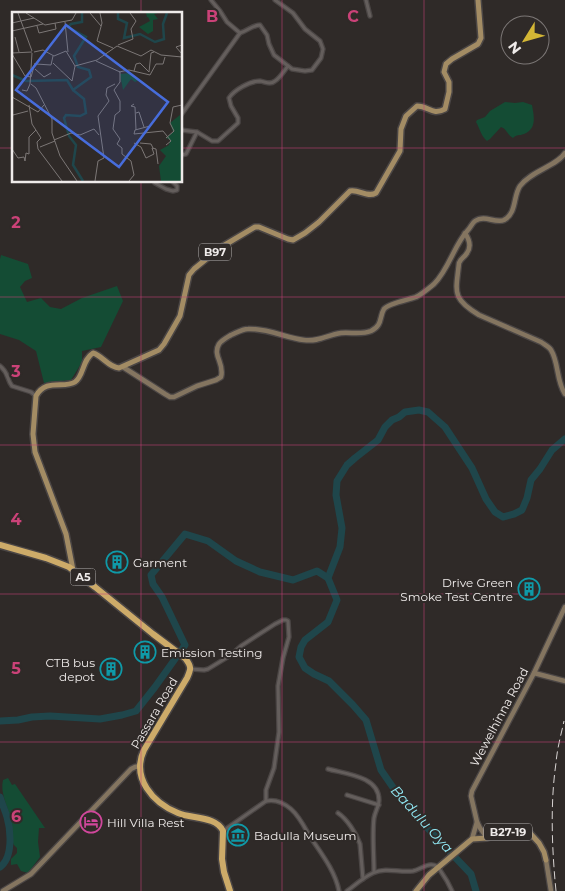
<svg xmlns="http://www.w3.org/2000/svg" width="565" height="891" viewBox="0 0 565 891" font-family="Montserrat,sans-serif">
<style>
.green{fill:#144c34}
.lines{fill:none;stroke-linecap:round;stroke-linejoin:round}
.river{stroke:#1f464b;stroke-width:7}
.street-casing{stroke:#4b4645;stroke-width:5.5}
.secondary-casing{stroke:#4b4645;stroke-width:7}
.primary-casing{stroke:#4b4645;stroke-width:8}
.highway-casing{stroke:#4b4645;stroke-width:9}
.street{stroke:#645e5c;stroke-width:3}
.secondary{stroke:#847560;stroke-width:4.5}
.primary{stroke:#a38c64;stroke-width:5}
.highway{stroke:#cdab69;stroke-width:6}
.rail{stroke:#d8d4d3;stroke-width:1;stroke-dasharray:8 4;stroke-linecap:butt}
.grid{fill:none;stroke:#cb4278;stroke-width:1;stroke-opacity:0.55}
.labels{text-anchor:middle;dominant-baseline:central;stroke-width:4;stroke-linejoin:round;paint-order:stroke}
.shield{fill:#2f2a28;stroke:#b5b1b0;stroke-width:1}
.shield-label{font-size:11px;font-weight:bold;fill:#efebea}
.poi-label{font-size:12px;fill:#efebea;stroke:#2f2a28;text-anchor:start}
.street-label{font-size:12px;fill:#efebea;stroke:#2f2a28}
.water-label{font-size:14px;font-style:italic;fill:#92eaf6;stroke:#2f2a28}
.inset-river{fill:none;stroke:#1f464b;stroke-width:2.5}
.inset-road{fill:none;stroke:#7c7776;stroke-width:1}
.view{fill:#476ddc;fill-opacity:0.15;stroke:#476ddc;stroke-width:2.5}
.inset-edge{fill:none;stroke:#efebea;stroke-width:2.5}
.grid-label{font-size:16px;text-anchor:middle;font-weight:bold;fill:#cb4278;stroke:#2f2a28;stroke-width:4;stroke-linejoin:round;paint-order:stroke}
</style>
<rect width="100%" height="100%" fill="#2f2a28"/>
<g class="green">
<path d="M505 102 515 103 523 102 532 105C534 116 537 129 524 134 519 136 517 134 513 138 508 136 507 129 501 127L490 139 487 141C481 136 480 129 476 122L477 120 485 117 490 111Z"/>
<path d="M1 255 28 264 32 278 25 281 20 287 27 302 41 298 50 307 61 309 82 298 117 286 123 301 101 347 82 351V362L71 380 44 383 36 351 19 340 0 334V259Z"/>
<path d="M8 778 12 785 15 784 45 828H39L38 842 40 857 28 873 21 871 17 864 11 865V859L17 853V848L14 845 11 839 13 837C10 830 12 823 10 816 7 805 0 792 3 780Z"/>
</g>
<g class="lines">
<g class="river">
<path d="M328 578 340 547 342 528 336 495 337 481 347 465 355 458 378 440 385 427 392 420 399 417 405 412 419 410 428 412 445 427 472 468 486 499 495 512 503 517 514 514 522 510 527 498 531 480 540 469 552 450 565 439"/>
<path d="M0 721 18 720 32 717 50 716 100 719 122 715 136 711 155 687 185 645 162 597 153 584 151 575 185 534 208 541 236 561 260 572 293 580 317 571 328 578 337 600 328 622 305 640 301 647 299 657 305 668 314 674 329 681 353 705 366 720 381 770 401 799 432 833 471 874 476 891"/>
<path d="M0 797C2 804 5 810 7 817 11 831 13 858 0 867"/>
</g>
<g class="street-casing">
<g id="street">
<path d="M211 0 220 11 227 22 240 33C247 31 253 25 260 25L267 35 269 44 274 55 292 69 305 71 312 70 321 58 323 49 320 41 305 29 293 13 275 0"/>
<path d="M366 0 370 16"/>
<path d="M181 115 240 33"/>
<path d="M181 130 197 132 212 141H218L238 123V118L231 106 229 98C234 90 250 81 260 81 266 82 270 85 275 81 280 78 284 71 288 66"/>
<path d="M181 155 186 154 197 132"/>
<path d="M155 183 166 189 173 191 177 190V186L172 181"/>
<path d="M0 366C9 373 6 378 12 386L31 392 36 396"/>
<path d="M191 669 204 670 208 669 231 655 241 646 275 624 283 620H286L288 621 289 637 283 658 278 686 279 732 274 768 266 790V801"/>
<path d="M328 769C345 774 379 776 379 800 379 806 375 812 374 818 372 834 374 856 374 872"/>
<path d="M347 795 379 805"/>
<path d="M338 813C347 819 356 833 360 844L363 879"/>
<path d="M223 831 266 801C275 799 284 803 291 809 299 816 304 826 309 835 320 852 335 870 339 891"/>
<path d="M347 891C355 885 364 877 373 873 387 867 399 873 413 871 422 869 429 861 438 867L447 881 452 891"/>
</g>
</g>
<g class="secondary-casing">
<g id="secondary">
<path d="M465 233C469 239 472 246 467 253 464 258 461 258 459 263 456 292 451 298 479 315L541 342C545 345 549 347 551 350 559 363 556 380 565 394"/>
<path d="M123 367 165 394 170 397H174L197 386 216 380 221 377C225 363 212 356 219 344 222 340 226 338 231 335 236 333 242 329 248 329 267 328 286 338 304 340 319 342 327 335 341 333 351 332 361 335 371 331 383 325 379 317 384 309 389 303 408 300 416 297 422 294 429 288 434 284 449 269 454 245 468 230 471 227 472 223 475 221 485 214 495 224 504 220 517 213 513 196 520 186 531 171 557 166 565 153"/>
<path d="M534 673 565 681"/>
<path d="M477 822 480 828 487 838"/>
<path d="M472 839 477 822 471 796 472 791 534 673 565 607"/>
<path d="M546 860 551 891"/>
<path d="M3 891 31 874 131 769 135 767 140 766"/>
</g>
</g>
<g class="primary-casing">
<g id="primary">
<path d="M73 570 66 534 35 452 33 434 36 396C46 378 64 389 75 382 84 376 82 360 93 353 103 356 108 367 119 368L159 350 164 344 180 316 189 275 194 269 210 256 223 246 255 227H259L288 239 293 240 305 233 319 222 350 191C359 189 367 198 376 193L400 151 401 129 406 116 417 106C429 106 432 116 445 109L449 92V82L444 72 446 64 452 59 478 44 481 38 478 0"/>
<path d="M416 891 429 875 472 839 487 838 516 830H526L529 832 539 843 544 852 546 860"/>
</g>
</g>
<g class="highway-casing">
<path id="highway" d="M0 545 46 558 69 567 95 587 153 634 185 658C192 667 191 669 187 678L144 750C131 778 153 803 178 813 192 819 216 816 223 831L222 859 224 872 230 891"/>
</g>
<use href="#street" class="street"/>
<use href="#secondary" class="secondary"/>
<use href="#primary" class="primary"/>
<use href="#highway" class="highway"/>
<path class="rail" d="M556 891C552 850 550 804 556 763 557 749 561 735 564 721"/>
</g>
<path class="grid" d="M141 0V14M282 0V891M424 0V891M0 148H14M181 148H565M141 181V891M0 297H565M0 445H565M0 594H565M0 742H565"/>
<defs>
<g id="building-ring" transform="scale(1.125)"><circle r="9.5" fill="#2f2a28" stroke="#0f9aa8" stroke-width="1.5"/><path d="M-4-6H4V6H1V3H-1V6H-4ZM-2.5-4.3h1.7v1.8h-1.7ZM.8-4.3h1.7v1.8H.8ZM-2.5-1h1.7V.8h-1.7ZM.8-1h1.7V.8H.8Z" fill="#0f9aa8"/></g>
<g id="hotel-ring" transform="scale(1.125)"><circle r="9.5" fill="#2f2a28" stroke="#d1479c" stroke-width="1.5"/><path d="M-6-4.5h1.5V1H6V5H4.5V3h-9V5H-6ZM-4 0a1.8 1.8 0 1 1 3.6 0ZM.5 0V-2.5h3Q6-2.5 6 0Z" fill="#d1479c"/></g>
<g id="museum-ring" transform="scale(1.125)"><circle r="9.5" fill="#2f2a28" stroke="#0f9aa8" stroke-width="1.5"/><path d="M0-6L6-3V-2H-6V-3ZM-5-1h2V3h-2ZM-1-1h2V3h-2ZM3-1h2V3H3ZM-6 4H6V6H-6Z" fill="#0f9aa8"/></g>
</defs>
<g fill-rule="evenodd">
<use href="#building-ring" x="117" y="562"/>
<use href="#building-ring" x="529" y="589"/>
<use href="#building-ring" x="145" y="652"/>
<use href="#building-ring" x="111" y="669"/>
<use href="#hotel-ring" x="91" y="822"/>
<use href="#museum-ring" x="238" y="835"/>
</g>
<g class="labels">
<g class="shield">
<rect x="199" y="243.5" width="32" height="17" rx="4"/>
<rect x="70.5" y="568.5" width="25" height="17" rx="4"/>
<rect x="484" y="823.5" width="48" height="17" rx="4"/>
</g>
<g class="shield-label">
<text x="215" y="252">B97</text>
<text x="83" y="577">A5</text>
<text x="508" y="832">B27-19</text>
</g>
<g class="poi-label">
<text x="133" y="562">Garment</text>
<text x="513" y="582" text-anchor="end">Drive Green<tspan x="513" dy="14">Smoke Test Centre</tspan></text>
<text x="161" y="652">Emission Testing</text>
<text x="95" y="662" text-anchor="end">CTB bus<tspan x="95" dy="14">depot</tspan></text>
<text x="107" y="822">Hill Villa Rest</text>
<text x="254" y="835">Badulla Museum</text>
</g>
<g class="street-label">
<text transform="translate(154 713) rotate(-60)">Passara Road</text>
<text transform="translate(499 717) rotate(-62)">Wewelhinna Road</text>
</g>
<g class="water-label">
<text transform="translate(422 819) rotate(48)">Badulu Oya</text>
</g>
</g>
<g transform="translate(12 12)">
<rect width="170" height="170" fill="#2f2a28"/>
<path d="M134 1H146L142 2 146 7 141 8V19L136 22 127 15 138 9 136 5 130 7 135 5ZM118 61 127 68 123 70 119 67 111 78 108 62ZM168 103 170 169H149L147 154 154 144 148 138 157 133 158 128 154 126 161 120 158 111Z" fill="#144c34"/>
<path class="inset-river" d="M106 1V7L115 11 112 26 128 22 143 30 152 27 151 12 155 1M0 63 14 69 55 68 61 78 79 65 77 58 66 55 62 44 74 25 56 15 59 12 70 10V1M61 78 72 87 74 101 68 104 54 103 52 106 57 124 64 133 61 153 71 169"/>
<path class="inset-road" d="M6 1 20 39M14 1 33 13 60 8 64 1M78 1 89 14M88 1 90 11 85 29 101 36M53 10 56 40M0 11 22 6M25 14 27 21 44 17 43 11M0 19 31 12M3 25 7 40M106 33 121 27 119 17 124 9 118 1M170 33 164 35 170 42M22 40 31 38 42 44 54 39 63 54 85 48 105 34 129 44 139 38 149 43 170 45M0 41 20 40M0 42 13 64 19 65 23 51M84 49 108 60V70L102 78 108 89V99L103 103 101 117 108 127 105 132 110 136V142L119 149 122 163 117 169M41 51 60 69 63 54M24 52 39 53 41 44M23 57 32 65 39 61M122 59 124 52 128 51 137 60 139 41 142 40M107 60 117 58 138 63M138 63 144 52H151L153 45M19 72 24 76 40 107V121L48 144 65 169M10 78 15 79 18 72 20 41M0 85 26 100 32 93M122 92 119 94 123 95 124 118M17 93 20 112 29 126 25 130 26 137 50 169M124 101 127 100 132 115M1 103 16 99M138 114 123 118 122 122 151 119 159 129 154 133M154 126 162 119 158 111 161 95 170 93M42 128 59 121 68 123 82 117 87 123M122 131 129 135 134 146 142 142 140 136 144 137 146 152M128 131 139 132 141 136M28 135 43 129M0 137 6 146 12 145 13 149 14 141 17 142V125L24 118M83 169 86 149 92 146 86 104 97 89 94 83 95 76 103 72"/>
<path class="view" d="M54 13 156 90 107 155 4 78Z"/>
<rect width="170" height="170" class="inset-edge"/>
</g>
<g class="grid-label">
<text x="212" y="22">B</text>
<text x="353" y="22">C</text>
<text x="16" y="228">2</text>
<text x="16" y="377">3</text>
<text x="16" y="525">4</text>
<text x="16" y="674">5</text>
<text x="16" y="822">6</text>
</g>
<g transform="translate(525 40) rotate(233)"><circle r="24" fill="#2f2a28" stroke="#7c7776"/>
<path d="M0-4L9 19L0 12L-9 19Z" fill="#d3b635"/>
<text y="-8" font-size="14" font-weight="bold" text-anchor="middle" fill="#efebea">N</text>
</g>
</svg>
